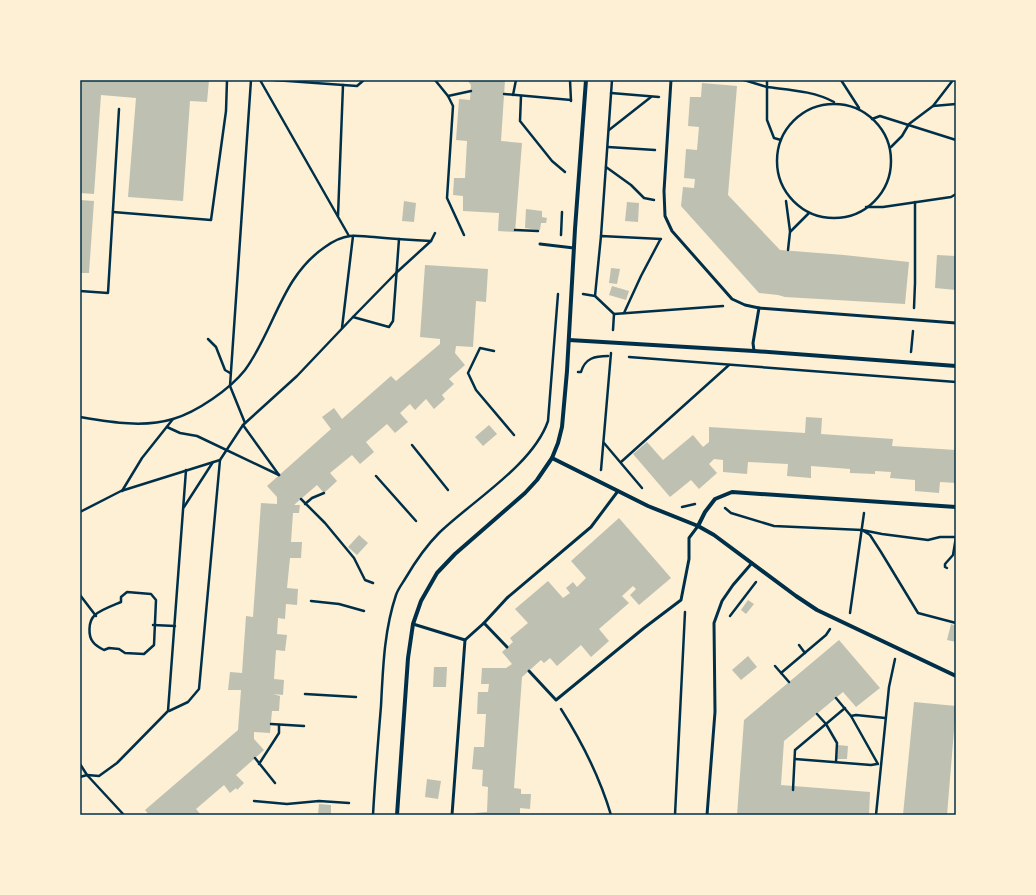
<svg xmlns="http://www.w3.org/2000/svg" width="1036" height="895" viewBox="0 0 1036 895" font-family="Ubuntu,sans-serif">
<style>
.building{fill:#bec0b2}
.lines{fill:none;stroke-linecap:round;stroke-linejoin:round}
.path{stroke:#003049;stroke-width:2.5}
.service{stroke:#003049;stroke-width:3}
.minor{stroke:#003049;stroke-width:4}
.neatline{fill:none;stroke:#003049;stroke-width:1.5}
</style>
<rect width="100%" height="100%" fill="#fdf0d5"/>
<g class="building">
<path d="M80 80H209L207 102 190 101 183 201 128 197 136 98 101 95 94 194 80 193Z"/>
<path d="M467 80H505L501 141 522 143 515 232 498 231 499 213 463 211V196L453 195 454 178H465L467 141 456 140 459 99 470 100 471 85Z"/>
<path d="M702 83 737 86 728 195 780 250 844 255 909 262 905 304 785 297 778 295 759 293 681 206 683 187 694 188 695 179 684 178 686 149 697 150 699 127 688 126 690 97H701Z"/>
<path d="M80 200 94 201 89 273H80Z"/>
<path d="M404 201 416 203 414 222 402 221Z"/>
<path d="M627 202 639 203 638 222 625 221Z"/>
<path d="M526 209 542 211V217L547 218 546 223H541L540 230 525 228Z"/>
<path d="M937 255 956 256V290L935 288Z"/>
<path d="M425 265 488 269 486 302 476 301 473 347 456 346 455 353 465 365 449 379 454 384 442 395 445 399 434 409 426 399 415 410 410 404 400 413 408 422 395 433 387 424 366 442 374 452 360 464 352 455 330 473 337 481 324 493 317 485 294 505H300L299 513H293L291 542H302L301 558H290L287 588 298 589 297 605 286 604 285 619 278 618 277 634 287 635 285 651 276 650 274 679 284 680 283 695 273 694 280 696 279 711H272L270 733 254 732V739L264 750 236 775 244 783 237 790 236 788 230 793 224 785 196 809 201 815H149L145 810 238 730 241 690H228L230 672 242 673 246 616 253 617 261 503 277 504V497L267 486 331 429 322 417 334 408 342 419 391 376 396 381 440 344V339L420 337Z"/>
<path d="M611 268 620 269 617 284 609 283Z"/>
<path d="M612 286 629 291 626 300 609 295Z"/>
<path d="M806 417 822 418 821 434 893 439 892 446 956 450V483L940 482 939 493 915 491V480L890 478 891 472 875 471V474L850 473V469L811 466V478L787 476 788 464 748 462 747 474 723 472V460L714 459 709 464 717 473 699 489 691 480 670 497 633 454 647 442 663 460 693 435 703 447 709 442V427L805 433Z"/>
<path d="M489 425 497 434 483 446 475 437Z"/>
<path d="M619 518 671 578 639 605 630 595 636 589 633 586 622 596 629 603 599 629 609 641 591 657 581 645 557 666 550 658 544 663 541 660 522 677 514 788 521 789V794H531L530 809 520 808V815H475V813L487 812 488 787 482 786 483 770 472 769 474 747H484L486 714H477L478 692H488L489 684H481L482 668H506L512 664 502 652 513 642 510 638 528 623 515 609 548 581 563 598 570 593 566 588 573 582 577 587 586 578 571 561Z"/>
<path d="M359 535 368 543 357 555 348 547Z"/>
<path d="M748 600 754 604 746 614 741 610Z"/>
<path d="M951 624 956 626V642L947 640Z"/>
<path d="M839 640 880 688 856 707 843 692 784 741 781 785 870 792 869 815H737L744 720Z"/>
<path d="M748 656 757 667 741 680 732 670Z"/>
<path d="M434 667H447L446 687H433Z"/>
<path d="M914 702 956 706 947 815H903Z"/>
<path d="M838 745 848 746 847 759H837Z"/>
<path d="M427 779 441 781 438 799 425 797Z"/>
<path d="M319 804 331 805V815H318Z"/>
</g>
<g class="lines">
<g class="path">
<path d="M260 80 349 236"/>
<path d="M274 80 357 86 364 80"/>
<path d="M435 80 448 96 453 106 447 198 464 235"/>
<path d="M570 80 571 101"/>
<path d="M744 80 767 87V120L774 138 781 140"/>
<path d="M767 80V87C790 90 814 91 834 102"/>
<path d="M841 80 859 108"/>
<path d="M611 93 659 97"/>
<path d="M504 94 571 100"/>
<path d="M513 95 516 80"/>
<path d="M448 96 471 91"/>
<path d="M521 96 520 121 552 161 565 172"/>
<circle cx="834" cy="161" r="57"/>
<path d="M933 106 956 104"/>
<path d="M872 119 880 116 956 140"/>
<path d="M609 130 651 97"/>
<path d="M608 147 655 150"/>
<path d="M891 147 902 136 909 124 933 106 953 80"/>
<path d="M606 167 631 185 644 198 654 200"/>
<path d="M786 201 790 231"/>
<path d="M866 207H883L951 197 956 194"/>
<path d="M113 212 211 220 226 111 227 80"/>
<path d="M338 216 343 85"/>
<path d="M515 230 538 231"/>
<path d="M561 235 562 212"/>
<path d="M601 236 612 80"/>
<path d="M788 250 790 232 809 213"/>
<path d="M80 291 108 293 119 109"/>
<path d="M583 294 595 296 614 314 613 330"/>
<path d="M595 296 601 236 661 239"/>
<path d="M914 308 915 283V202"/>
<path d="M624 313 641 276 660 240"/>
<path d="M614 314 723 306"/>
<path d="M353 317 389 327 393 321 399 239"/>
<path d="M342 328 353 236"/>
<path d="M208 339 216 347 225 370 230 373"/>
<path d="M494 351 480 348 468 373 476 390 514 435"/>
<path d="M911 352 913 331"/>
<path d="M629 357 956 382"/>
<path d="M578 372H581C585 358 595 356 608 356"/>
<path d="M80 417C110 422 143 428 173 419 197 412 230 389 245 370 275 329 281 277 325 247 332 242 341 237 350 236 357 235 366 237 374 237 393 239 412 240 431 241L435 233"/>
<path d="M245 423 230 386 251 80"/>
<path d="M243 425 279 475"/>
<path d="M167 427 180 433 197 436 279 475"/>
<path d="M604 443 642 488"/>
<path d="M412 445 448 490"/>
<path d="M621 462 729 365"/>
<path d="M601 470 611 353"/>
<path d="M376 476 416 521"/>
<path d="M122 491 142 458 173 419"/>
<path d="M301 499 325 523 354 558 365 580 373 583"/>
<path d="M305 504 312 498 324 493"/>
<path d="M184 507 213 462"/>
<path d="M682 507 695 504"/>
<path d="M725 508 731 513 774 526 862 530"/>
<path d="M80 512 121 491 220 460 243 425 297 376 353 317 396 273 431 241"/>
<path d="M947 568 945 567V564L953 555 956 537H940L928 540 882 534 862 530 870 535 881 552 918 613 956 623"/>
<path d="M127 592 151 594 156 600 154 645 144 654 125 653 119 649 109 648 104 650C100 648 96 646 93 642 88 636 88 621 95 615 100 610 114 605 121 602V597Z"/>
<path d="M80 595 96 616"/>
<path d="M311 601 339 604 364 611"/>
<path d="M850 613 864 513"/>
<path d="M730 616 756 582"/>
<path d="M153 625 175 626"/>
<path d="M799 645 805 653"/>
<path d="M775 666 789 682"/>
<path d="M781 673 826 635 830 629"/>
<path d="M305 694 356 697"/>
<path d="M836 698 851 716 878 764"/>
<path d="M561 709C582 742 600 778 611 815"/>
<path d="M169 711 188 702 199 689 220 460"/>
<path d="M817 714 826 724 837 743 836 762"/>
<path d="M851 716 856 715 885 718"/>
<path d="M271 724 304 726"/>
<path d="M255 758 275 783"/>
<path d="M795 759 871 765 877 764"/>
<path d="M80 764 87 775 124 815"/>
<path d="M259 764 279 733V725"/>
<path d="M80 777 87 775 99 776 117 763 168 711 186 470"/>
<path d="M793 790 795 750 845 708"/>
<path d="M254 801 287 804 319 801 349 803"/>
<path d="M373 815C375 779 378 742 381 706 383 668 384 631 396 595 398 589 402 584 405 579 415 562 425 547 439 533 472 501 533 465 548 421L558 294"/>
<path d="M675 815 685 612"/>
<path d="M876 815 889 687 895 659"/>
</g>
<g class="service">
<path d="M671 80 664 191 665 216 672 231 732 299 745 305 759 308 753 343 754 351"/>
<path d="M540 244 574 248"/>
<path d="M759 308 956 323"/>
<path d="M484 623 507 598 591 527 618 491"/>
<path d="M413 624 465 640 484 623 507 647"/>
<path d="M529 671 556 700 644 628 681 600 689 559V538L698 526"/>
<path d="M452 815 465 640"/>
<path d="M707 815 715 712 714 623 722 601 733 585 752 563"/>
</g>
<g class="minor">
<path d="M569 340 754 351 956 366"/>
<path d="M552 458 648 506 698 526 714 535 796 596 817 610 956 676"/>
<path d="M698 526 705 512 715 499 732 492 956 507"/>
<path d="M397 815 408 658 413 624 421 601 437 573 455 554 525 493 537 480 552 458 558 443 562 427 567 371 575 229 586 80"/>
</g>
</g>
<rect width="1036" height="895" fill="none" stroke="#fdf0d5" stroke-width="162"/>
<rect x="81" y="81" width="874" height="733" class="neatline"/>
</svg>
